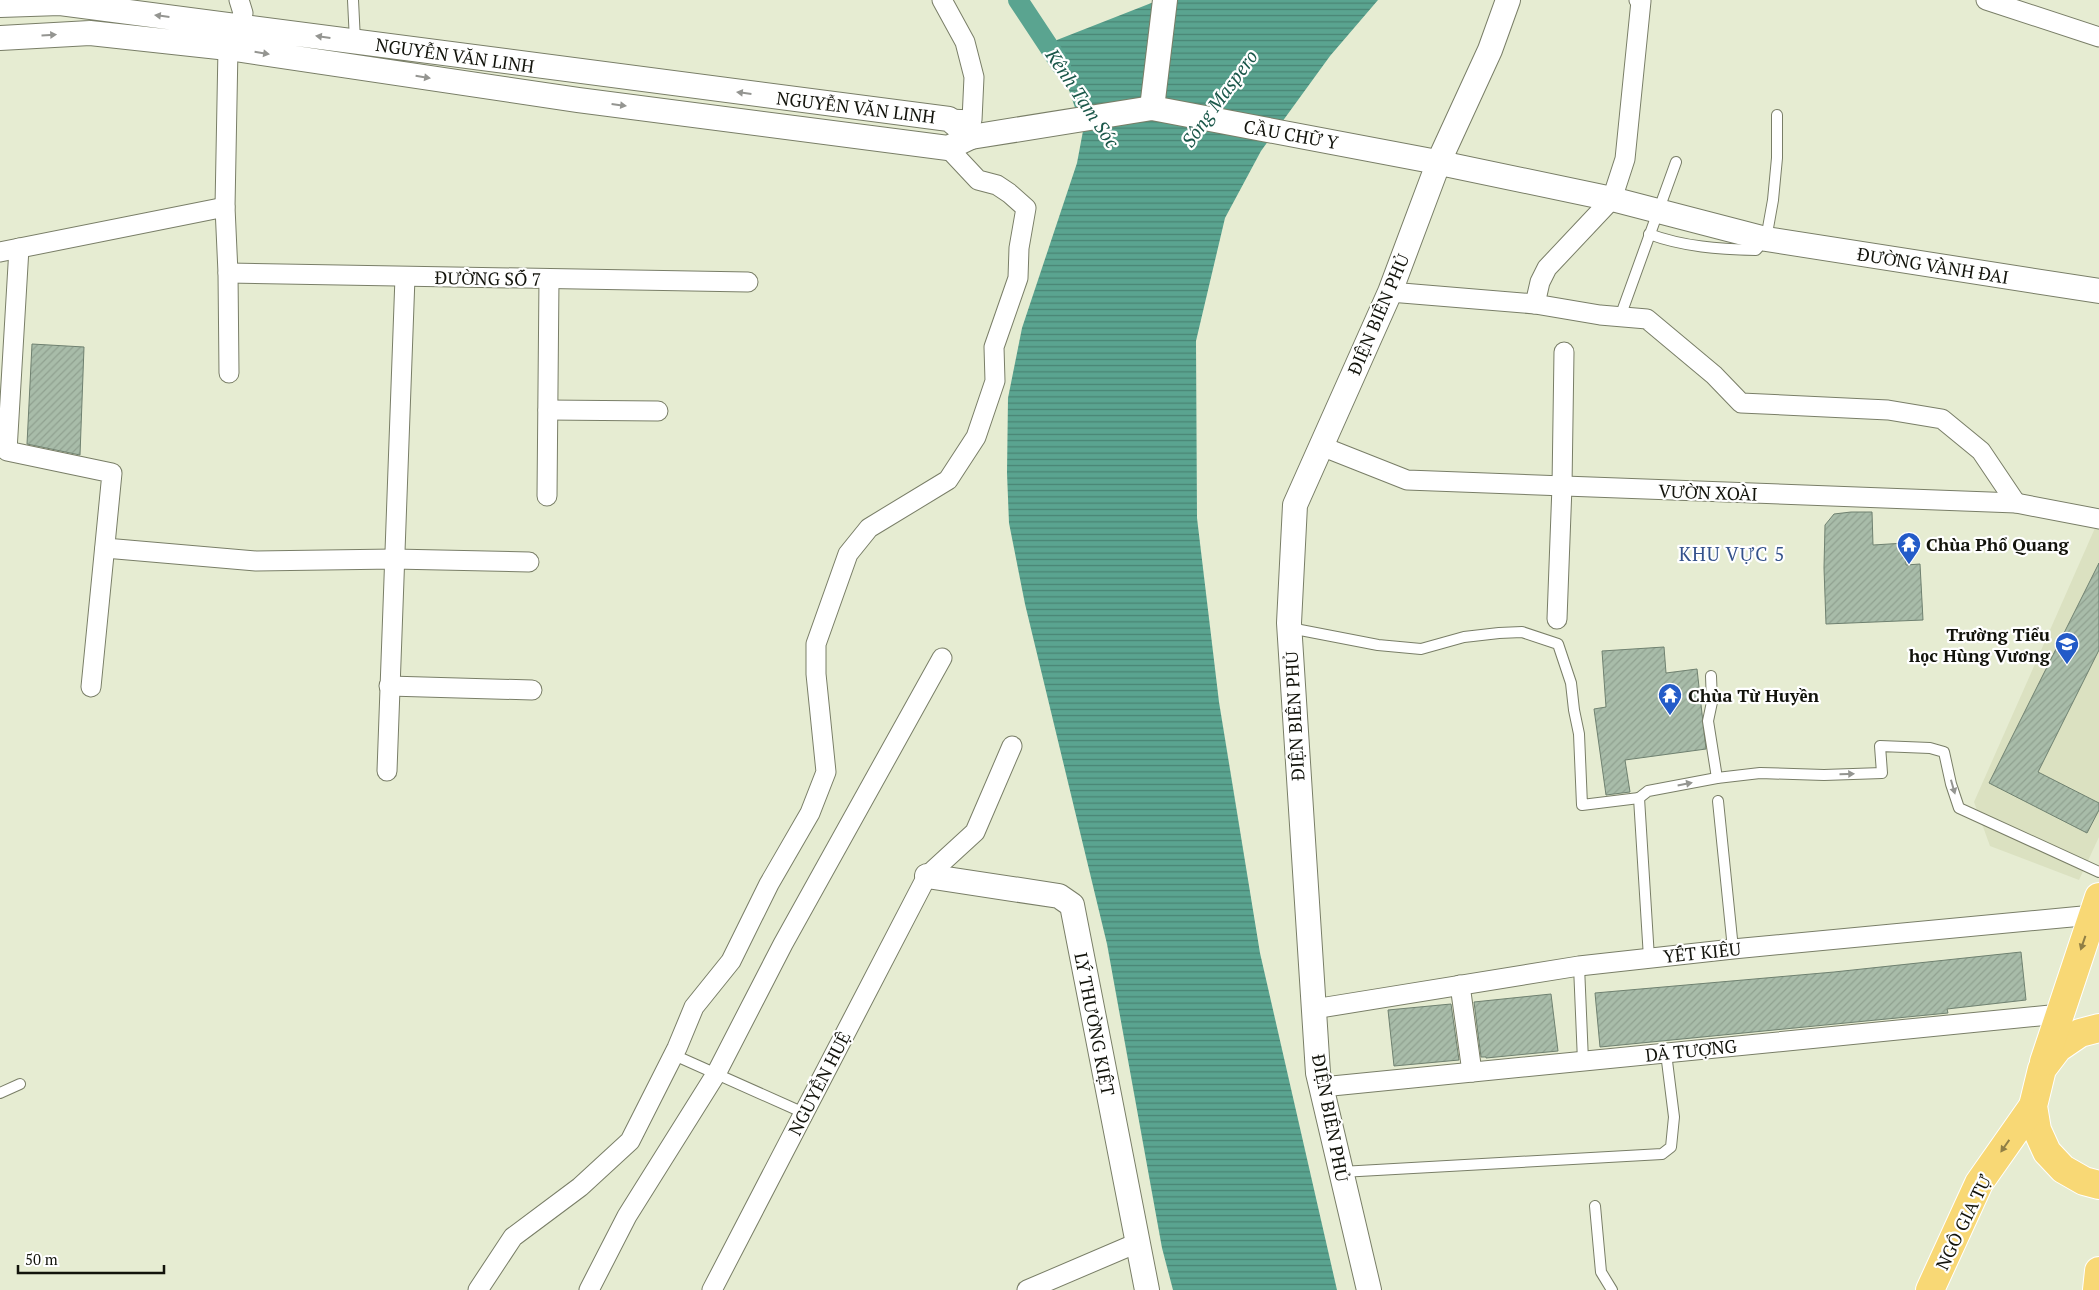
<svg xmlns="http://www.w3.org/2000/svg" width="2099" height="1290" viewBox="0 0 2099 1290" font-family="'PT Serif',serif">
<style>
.built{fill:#dbe1c1}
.water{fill:url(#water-rules)}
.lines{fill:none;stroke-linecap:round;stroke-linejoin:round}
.canal{stroke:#5aa490;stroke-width:20}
.building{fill:url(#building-hatch);stroke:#6f8170}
.service-casing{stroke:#797e67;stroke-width:12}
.minor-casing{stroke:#797e67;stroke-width:21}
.tertiary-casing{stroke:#797e67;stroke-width:26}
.primary-casing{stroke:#fff;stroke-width:30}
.service{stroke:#fff;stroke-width:10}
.minor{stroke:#fff;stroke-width:19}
.tertiary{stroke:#fff;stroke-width:24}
.primary{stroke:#f8d875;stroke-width:28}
.oneway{fill:#949591}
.oneway2{fill:#907f45}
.labels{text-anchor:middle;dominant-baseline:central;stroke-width:4.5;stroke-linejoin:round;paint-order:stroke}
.street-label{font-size:18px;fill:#12130b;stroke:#fff}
.poi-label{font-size:18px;font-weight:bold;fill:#12130b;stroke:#fff;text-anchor:start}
.water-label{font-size:19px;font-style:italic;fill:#1a5749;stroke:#fff}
.neighbourhood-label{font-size:19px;letter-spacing:1px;fill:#34528b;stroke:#fff}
</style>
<defs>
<pattern id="water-rules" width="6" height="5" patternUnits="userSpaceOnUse" patternTransform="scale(1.25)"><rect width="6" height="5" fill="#5aa490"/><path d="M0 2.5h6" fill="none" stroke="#498474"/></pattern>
<pattern id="building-hatch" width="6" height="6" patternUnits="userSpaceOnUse" patternTransform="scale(1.25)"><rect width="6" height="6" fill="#a8bca9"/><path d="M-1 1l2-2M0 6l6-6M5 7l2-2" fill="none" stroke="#90a190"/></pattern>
</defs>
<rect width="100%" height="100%" fill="#e6ecd2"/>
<path class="built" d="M2095 528H2099V837L2079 880 1990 846 1974 802Z"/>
<path class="water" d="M1159 0H1378L1330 56 1261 151 1225 218 1196 341 1197 518 1219 702 1260 953 1337 1290H1173L1162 1248 1107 944 1025 604 1009 523 1007 473 1008 398 1022 328 1077 163 1083 131 1069 90 1039 47Z"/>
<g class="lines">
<path class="canal" d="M1018 0 1061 65"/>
</g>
<g class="building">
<path d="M32 344 84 347 80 455 27 444Z"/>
<path d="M1851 512H1872L1873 545 1905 543 1906 565 1920 564 1923 620 1826 624 1824 568 1825 525 1834 514Z"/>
<path d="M2099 563V650L2038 772 2099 803V810L2087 833 1989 783Z"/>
<path d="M1664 647 1666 673 1697 669 1706 749 1625 760 1630 792 1606 795 1594 709 1606 707 1602 651Z"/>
<path d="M2021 952 2026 1000 1947 1009 1948 1013 1600 1047 1595 993 1834 972Z"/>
<path d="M1551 994 1558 1051 1486 1058V1057H1481L1474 1002Z"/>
<path d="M1451 1004 1459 1060 1394 1066 1388 1010Z"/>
</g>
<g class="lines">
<g class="service-casing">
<g id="service">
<path d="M353 0 355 41"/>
<path d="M1649 234C1684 247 1719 249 1756 250L1766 239 1773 200 1777 158V115"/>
<path d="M1620 317 1676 162"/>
<path d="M1290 628 1378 645 1421 649 1464 637 1499 633 1522 632 1558 644 1571 683 1574 710 1579 734 1582 805 1639 798"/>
<path d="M1711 676 1712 702 1708 721 1717 778"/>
<path d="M1639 798 1648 791 1717 778 1760 773 1824 775 1882 773 1880 746 1930 748 1944 752 1951 784 1959 808 2099 872"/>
<path d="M1639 798 1649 958"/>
<path d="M1718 801 1733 949"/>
<path d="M1579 966 1583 1061"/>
<path d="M674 1055 804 1113"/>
<path d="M0 1093 20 1084"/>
<path d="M1341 1172 1662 1154 1671 1147 1674 1117 1666 1053"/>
<path d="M1595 1206 1601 1272 1612 1290"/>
</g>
</g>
<g class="minor-casing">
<g id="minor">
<path d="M942 0 965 42 974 77 972 120 949 119"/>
<path d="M1986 0 2099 37"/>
<path d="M239 26 243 13 239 0"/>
<path d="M228 48 225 207 228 273 229 373"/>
<path d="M19 248 7 451 112 473 91 687"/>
<path d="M0 252 225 207"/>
<path d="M228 273 748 282"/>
<path d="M1390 292 1535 304 1600 315 1647 319 1714 375 1741 403 1888 410 1942 419 1981 451 2016 503"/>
<path d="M1535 304 1540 282 1547 268 1612 199 1625 159 1641 1 1639 0"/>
<path d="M548 410 658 411"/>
<path d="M1321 446 1407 480 2016 503 2099 519"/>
<path d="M547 496 549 279"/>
<path d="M105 548 256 561 394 559 529 562"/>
<path d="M1557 619 1562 486 1564 352"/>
<path d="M389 686 532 690"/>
<path d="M387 771 405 277"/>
<path d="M1460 985 1472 1072"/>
<path d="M1314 1009 1579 966 1733 949 2093 915"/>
<path d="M1322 1087 2060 1014"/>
<path d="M478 1290 513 1237 580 1187 630 1141 677 1048 694 1007 731 961 769 884 810 813 826 772 816 674V644L848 554 869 528 948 480 976 437 995 381 994 347 1018 278 1019 248 1026 208 1009 193 997 185 978 180 948 148"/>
<path d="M589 1290 627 1216 716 1074 783 944 942 658"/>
<path d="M712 1290 927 876 975 832 1012 746"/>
<path d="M1027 1290 1137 1243"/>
</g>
</g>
<g class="tertiary-casing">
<g id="tertiary">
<path d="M0 5 60 3 949 119 971 137 948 148 578 100 228 48 90 33 0 38"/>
<path d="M1152 108 1165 0"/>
<path d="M971 137 1152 108 1437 162"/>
<path d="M1439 161 1490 50 1508 0"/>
<path d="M1440 163 1612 199 1766 239 2099 291"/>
<path d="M927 876 1059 896 1072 905 1147 1290"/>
<path d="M1369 1290 1318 1073 1289 623 1295 505 1390 292 1438 164"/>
</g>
</g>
<g class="primary-casing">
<g id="primary">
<path d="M2099 1028 2080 1033 2058 1048 2042 1069 2033 1106 2037 1130 2047 1152 2063 1169 2084 1181 2099 1185"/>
<path d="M2044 1062 2099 897"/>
<path d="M1930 1290 1979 1183 2033 1106"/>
<path d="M2097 1290 2099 1271"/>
</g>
</g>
<use href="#service" class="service"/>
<use href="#minor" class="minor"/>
<use href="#tertiary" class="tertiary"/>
<use href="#primary" class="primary"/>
</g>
<defs><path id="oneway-solid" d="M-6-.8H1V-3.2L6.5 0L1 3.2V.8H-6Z" transform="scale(1.25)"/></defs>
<g class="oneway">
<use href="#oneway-solid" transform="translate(162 16) rotate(-173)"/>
<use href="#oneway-solid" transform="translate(49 35) rotate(-3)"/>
<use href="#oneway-solid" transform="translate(323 37) rotate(-172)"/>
<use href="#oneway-solid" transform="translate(262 53) rotate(9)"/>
<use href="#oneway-solid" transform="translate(423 77) rotate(9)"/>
<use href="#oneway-solid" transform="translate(744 93) rotate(-173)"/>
<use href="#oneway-solid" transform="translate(619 105) rotate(7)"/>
<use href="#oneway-solid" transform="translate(1847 774) rotate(-2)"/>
<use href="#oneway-solid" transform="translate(1685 784) rotate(-11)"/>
<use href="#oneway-solid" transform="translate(1953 787) rotate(74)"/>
</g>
<g class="oneway2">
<use href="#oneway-solid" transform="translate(2083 943) rotate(109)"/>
<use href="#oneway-solid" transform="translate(2005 1146) rotate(125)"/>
</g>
<defs>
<g id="temple-pin" transform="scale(1.25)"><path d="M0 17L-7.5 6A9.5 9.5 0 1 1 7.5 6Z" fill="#235bc8" stroke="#fff"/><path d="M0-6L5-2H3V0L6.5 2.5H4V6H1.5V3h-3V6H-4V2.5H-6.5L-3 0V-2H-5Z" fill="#fff"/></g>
<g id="school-pin" transform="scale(1.25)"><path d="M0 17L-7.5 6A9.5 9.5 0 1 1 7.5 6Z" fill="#235bc8" stroke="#fff"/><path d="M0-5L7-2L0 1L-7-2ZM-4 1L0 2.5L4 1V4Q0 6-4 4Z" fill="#fff"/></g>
</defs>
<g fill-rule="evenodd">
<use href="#temple-pin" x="1909" y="544"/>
<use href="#school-pin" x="2067" y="644"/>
<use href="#temple-pin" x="1670" y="695"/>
</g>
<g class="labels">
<g class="street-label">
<text transform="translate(455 55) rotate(8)">NGUYỄN VĂN LINH</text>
<text transform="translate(856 107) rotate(7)">NGUYỄN VĂN LINH</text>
<text transform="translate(1291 134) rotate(10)">CẦU CHỮ Y</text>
<text transform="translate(1933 265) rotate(9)">ĐƯỜNG VÀNH ĐAI</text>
<text transform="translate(488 278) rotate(1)">ĐƯỜNG SỐ 7</text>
<text transform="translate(1378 314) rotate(-67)">ĐIỆN BIÊN PHỦ</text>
<text transform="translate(1708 492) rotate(2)">VƯỜN XOÀI</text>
<text transform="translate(1294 716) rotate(-93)">ĐIỆN BIÊN PHỦ</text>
<text transform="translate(1702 952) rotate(-6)">YẾT KIÊU</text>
<text transform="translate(1095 1024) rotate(79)">LÝ THƯỜNG KIỆT</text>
<text transform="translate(1691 1050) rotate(-6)">DÃ TƯỢNG</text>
<text transform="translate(819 1083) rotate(-63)">NGUYỄN HUỆ</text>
<text transform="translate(1331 1118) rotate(79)">ĐIỆN BIÊN PHỦ</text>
<text transform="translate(1963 1222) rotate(-64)">NGÔ GIA TỰ</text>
</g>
<g class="poi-label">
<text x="1926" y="544">Chùa Phổ Quang</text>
<text x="2050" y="634" text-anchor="end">Trường Tiểu<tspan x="2050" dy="21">học Hùng Vương</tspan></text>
<text x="1688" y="695">Chùa Từ Huyền</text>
</g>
<g class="water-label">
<text transform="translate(1083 98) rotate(56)">Kênh Tam Sóc</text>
<text transform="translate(1219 98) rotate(-54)">Sông Maspero</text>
</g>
<g class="neighbourhood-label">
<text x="1732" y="553">KHU VỰC 5</text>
</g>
</g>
<path d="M18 1265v8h146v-8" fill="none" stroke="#12130b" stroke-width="2.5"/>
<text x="25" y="1265" font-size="15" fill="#12130b" stroke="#ffffff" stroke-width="4" paint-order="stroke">50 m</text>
</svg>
